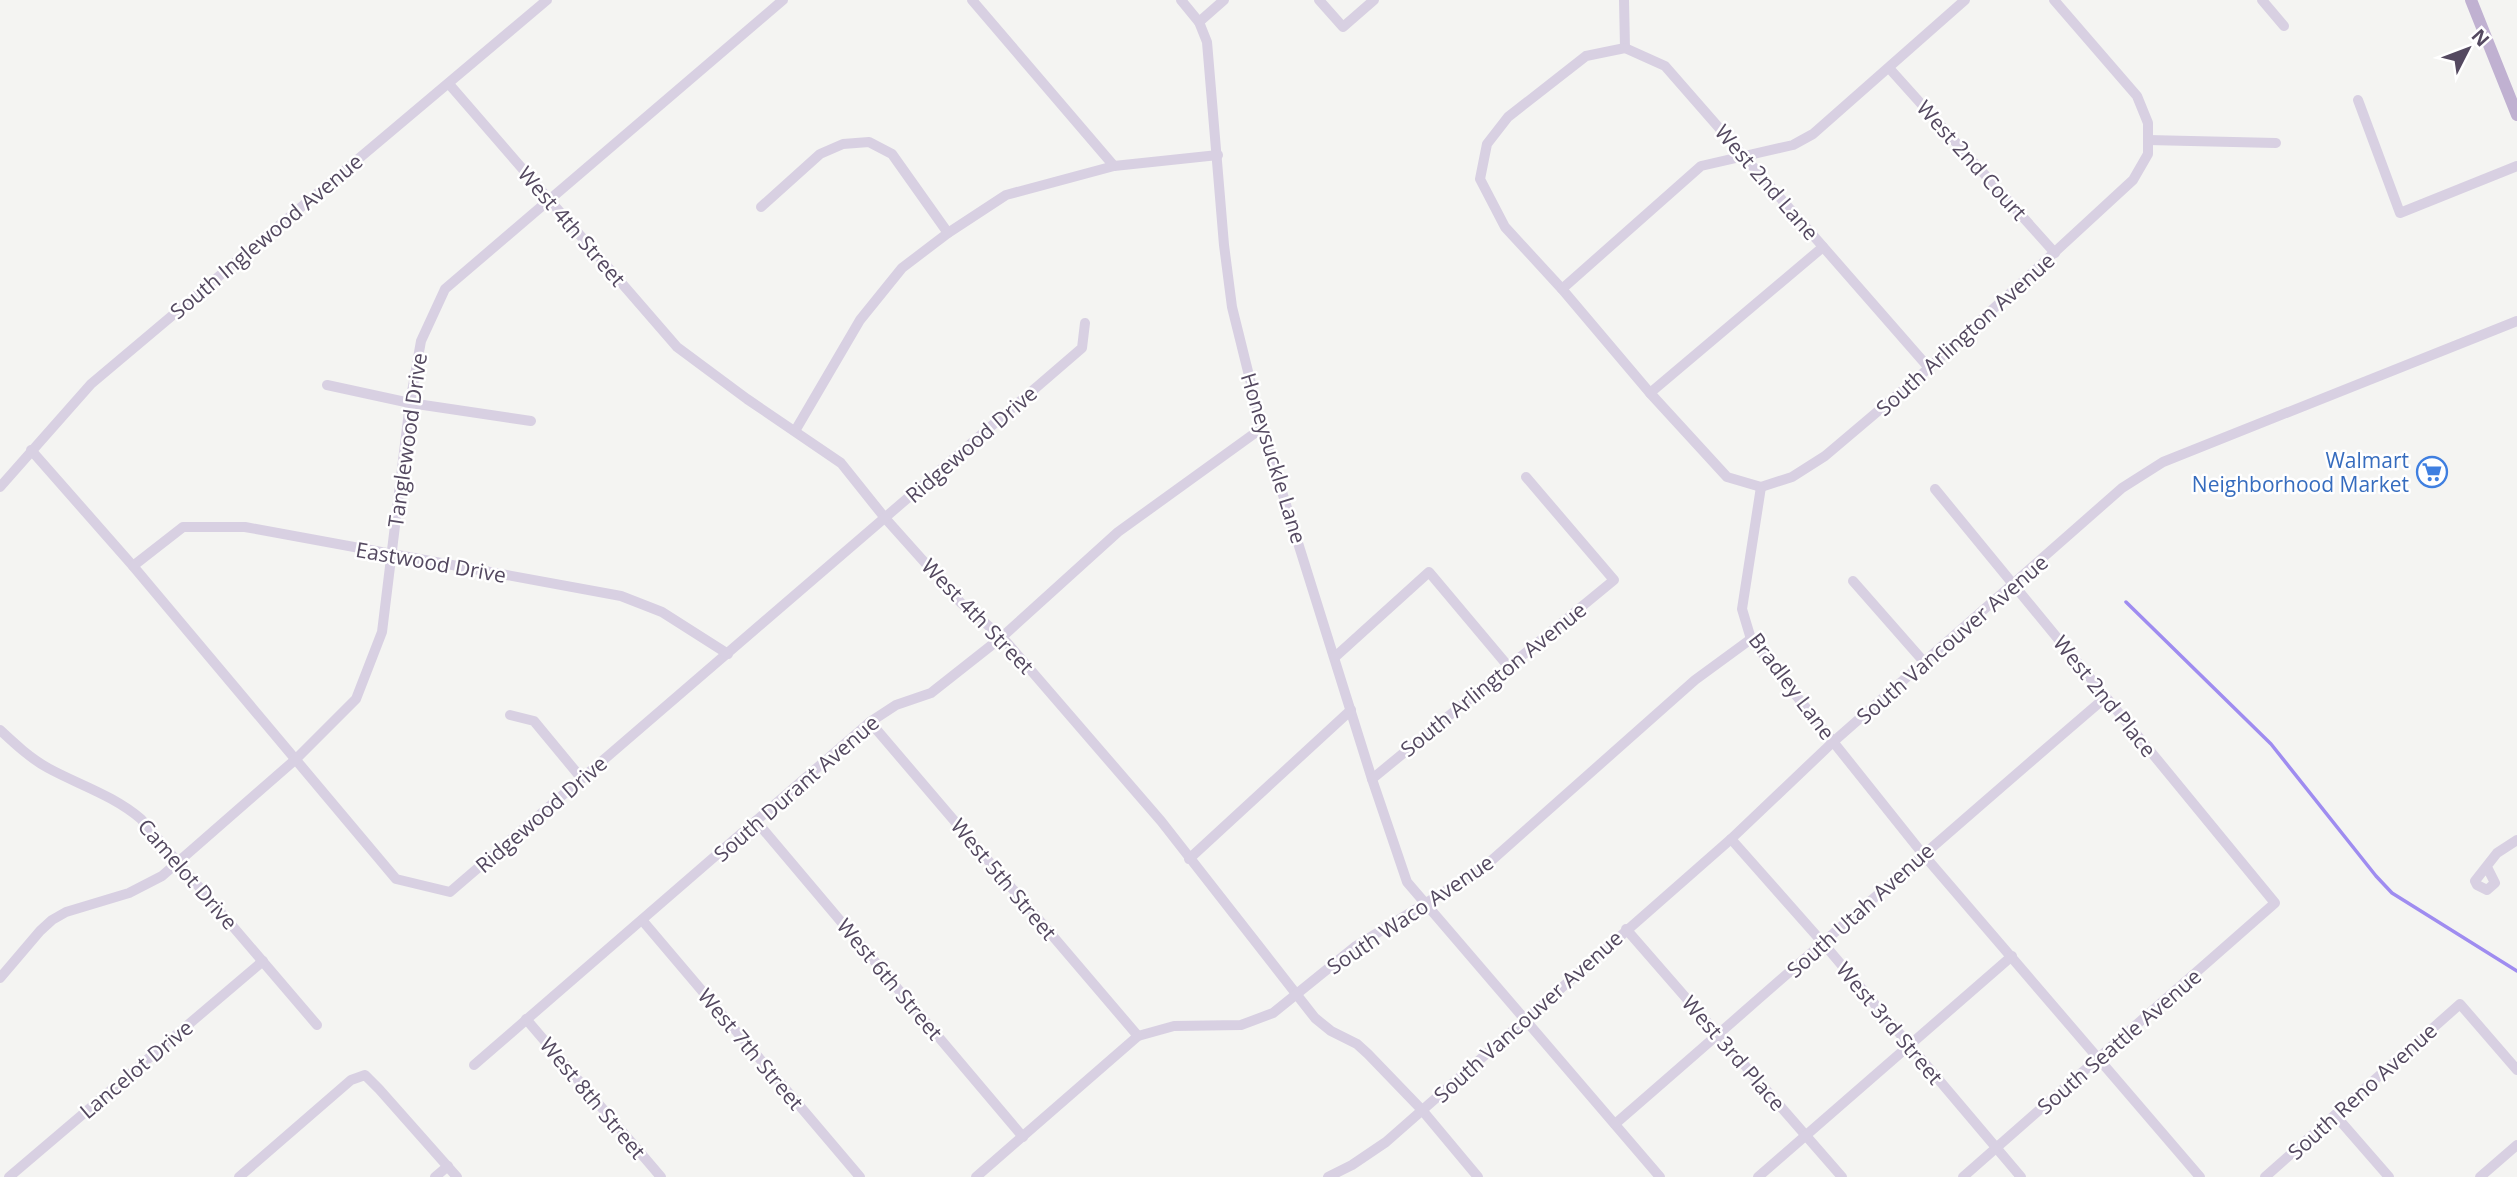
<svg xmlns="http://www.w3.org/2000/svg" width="2517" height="1177" viewBox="0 0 2517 1177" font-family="'Open Sans',sans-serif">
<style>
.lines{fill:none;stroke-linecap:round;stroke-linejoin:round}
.stream{stroke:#9f8cf0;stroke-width:3.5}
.minor{stroke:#d8d0e2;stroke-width:10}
.major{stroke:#c0b1d1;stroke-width:12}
.labels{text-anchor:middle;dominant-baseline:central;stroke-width:5;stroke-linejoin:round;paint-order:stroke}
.street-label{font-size:21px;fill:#544960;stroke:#fff}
.shop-label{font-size:21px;fill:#366cbe;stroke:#fff;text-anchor:end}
</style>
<rect width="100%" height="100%" fill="#f4f4f2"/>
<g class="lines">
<path class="stream" d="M2126 602 2271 744 2376 876 2392 893 2517 971"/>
<g class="minor">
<path d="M972 0 1114 166"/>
<path d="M1181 0 1199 22 1207 42 1224 245 1232 307 1262 428 1372 779 1407 882 1660 1177"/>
<path d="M1319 0 1343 27 1374 0"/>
<path d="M1624 0 1625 48"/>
<path d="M2262 0 2284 26"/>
<path d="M1199 22 1224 0"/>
<path d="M1625 48 1586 56 1508 117 1487 144 1480 179 1505 227 1562 289 1650 393 1727 477 1761 487"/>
<path d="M1625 48 1665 66 1929 368"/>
<path d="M1889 68 2055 253"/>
<path d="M449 84 677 347 747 399 841 463 885 518 961 603 1002 637 1161 821 1315 1018 1331 1031 1357 1044 1368 1054 1422 1110 1478 1177"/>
<path d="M2358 100 2400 213 2517 166"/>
<path d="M2148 140 2276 143"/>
<path d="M761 207 820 154 843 144 869 142 892 154 948 233"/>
<path d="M1562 289 1701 166 1793 145 1813 134 1965 0"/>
<path d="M327 385 410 403 531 421"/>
<path d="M1650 393 1823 247"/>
<path d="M795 431 860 320 902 268 948 233 1006 195 1114 166 1218 155"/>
<path d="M31 450 133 566 396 879 450 892 1082 348 1085 323"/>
<path d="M0 487 91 384 547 0"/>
<path d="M1761 487 1742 609 1751 639 1922 853 2200 1177"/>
<path d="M1761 487 1792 477 1825 456 1929 368 2133 180 2148 154V123L2137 96 2054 0"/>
<path d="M1935 489 2275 903 1963 1177"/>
<path d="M133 566 183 527H245L621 596 662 612 728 654"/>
<path d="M1853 581 1925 663"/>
<path d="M1335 657 1429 572 1508 666"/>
<path d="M510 715 534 721 582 779"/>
<path d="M870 722 1138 1036"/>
<path d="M0 730C15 744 30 758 48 768 79 785 113 795 141 819L317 1025"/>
<path d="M1372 779 1614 580 1526 477"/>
<path d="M756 821 1023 1137"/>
<path d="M1731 839 1823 943 2021 1177"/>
<path d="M1189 859 1351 710"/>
<path d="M2487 867 2495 883 2487 890 2477 885 2475 881 2497 853 2517 840"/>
<path d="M642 920 860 1177"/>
<path d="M1626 929 1842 1177"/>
<path d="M0 978 40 931 52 920 66 912 129 893 162 876 296 759 356 699 382 632 410 403 421 341 445 289 783 0"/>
<path d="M526 1019 661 1177"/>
<path d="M474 1065 870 722 896 705 931 693 1002 637 1118 532 1262 428"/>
<path d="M2335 1115 2389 1177"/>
<path d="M1615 1124C1779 982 1941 838 2106 697"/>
<path d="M9 1177 263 961"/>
<path d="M239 1177 351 1080 365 1075 379 1089 457 1177"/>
<path d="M435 1177 448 1166"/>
<path d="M976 1177 1138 1036 1174 1026 1241 1025 1273 1013 1356 946 1483 868 1695 680 1751 639"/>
<path d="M1328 1177 1352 1165 1386 1142 1731 839 1833 742 2122 488 2163 462 2517 321"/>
<path d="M1758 1177 2012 956"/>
<path d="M2265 1177 2460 1004 2517 1070"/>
<path d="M2480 1177 2517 1145"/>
</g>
<path class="major" d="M2471 0 2517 115"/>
</g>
<defs>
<g id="supermarket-ring" transform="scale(1.575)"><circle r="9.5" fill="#fff" stroke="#3f7fe0" stroke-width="1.5"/><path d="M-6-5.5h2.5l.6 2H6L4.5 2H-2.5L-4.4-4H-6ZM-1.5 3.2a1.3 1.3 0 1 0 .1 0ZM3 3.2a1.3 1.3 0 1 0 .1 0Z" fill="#3f7fe0"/></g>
</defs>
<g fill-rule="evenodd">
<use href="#supermarket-ring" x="2432" y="472"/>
</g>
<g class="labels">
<g class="street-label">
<text transform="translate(1972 160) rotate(48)">West 2nd Court</text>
<text transform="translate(1767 182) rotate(49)">West 2nd Lane</text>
<text transform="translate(572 226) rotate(49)">West 4th Street</text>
<text transform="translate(266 236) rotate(-40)">South Inglewood Avenue</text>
<text transform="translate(1965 334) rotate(-42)">South Arlington Avenue</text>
<text transform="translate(407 440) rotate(-82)">Tanglewood Drive</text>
<text transform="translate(971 444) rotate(-41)">Ridgewood Drive</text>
<text transform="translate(1274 458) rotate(73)">Honeysuckle Lane</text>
<text transform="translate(431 562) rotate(10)">Eastwood Drive</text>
<text transform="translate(978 616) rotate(46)">West 4th Street</text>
<text transform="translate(1952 639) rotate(-41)">South Vancouver Avenue</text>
<text transform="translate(1493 679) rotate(-39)">South Arlington Avenue</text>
<text transform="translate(1792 686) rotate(53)">Bradley Lane</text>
<text transform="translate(2105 696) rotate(51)">West 2nd Place</text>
<text transform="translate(796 788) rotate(-41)">South Durant Avenue</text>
<text transform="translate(541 814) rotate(-41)">Ridgewood Drive</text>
<text transform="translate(188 874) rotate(49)">Camelot Drive</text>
<text transform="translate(1004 879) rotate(50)">West 5th Street</text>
<text transform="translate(1860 910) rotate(-42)">South Utah Avenue</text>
<text transform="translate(1410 914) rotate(-34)">South Waco Avenue</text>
<text transform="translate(890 979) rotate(50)">West 6th Street</text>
<text transform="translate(1528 1016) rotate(-42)">South Vancouver Avenue</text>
<text transform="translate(1890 1023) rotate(50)">West 3rd Street</text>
<text transform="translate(2119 1041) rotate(-41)">South Seattle Avenue</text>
<text transform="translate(751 1049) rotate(50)">West 7th Street</text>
<text transform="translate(1734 1053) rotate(49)">West 3rd Place</text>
<text transform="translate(136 1069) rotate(-40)">Lancelot Drive</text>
<text transform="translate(2362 1091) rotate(-42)">South Reno Avenue</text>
<text transform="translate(593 1098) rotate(50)">West 8th Street</text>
</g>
<g class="shop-label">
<text x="2409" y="460">Walmart<tspan x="2409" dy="24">Neighborhood Market</tspan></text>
</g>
</g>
<g transform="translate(2468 49) rotate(48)" stroke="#ffffff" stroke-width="5" paint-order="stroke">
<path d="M0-5L12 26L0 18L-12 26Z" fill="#544960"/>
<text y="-10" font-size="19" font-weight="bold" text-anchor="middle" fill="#544960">N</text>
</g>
</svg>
